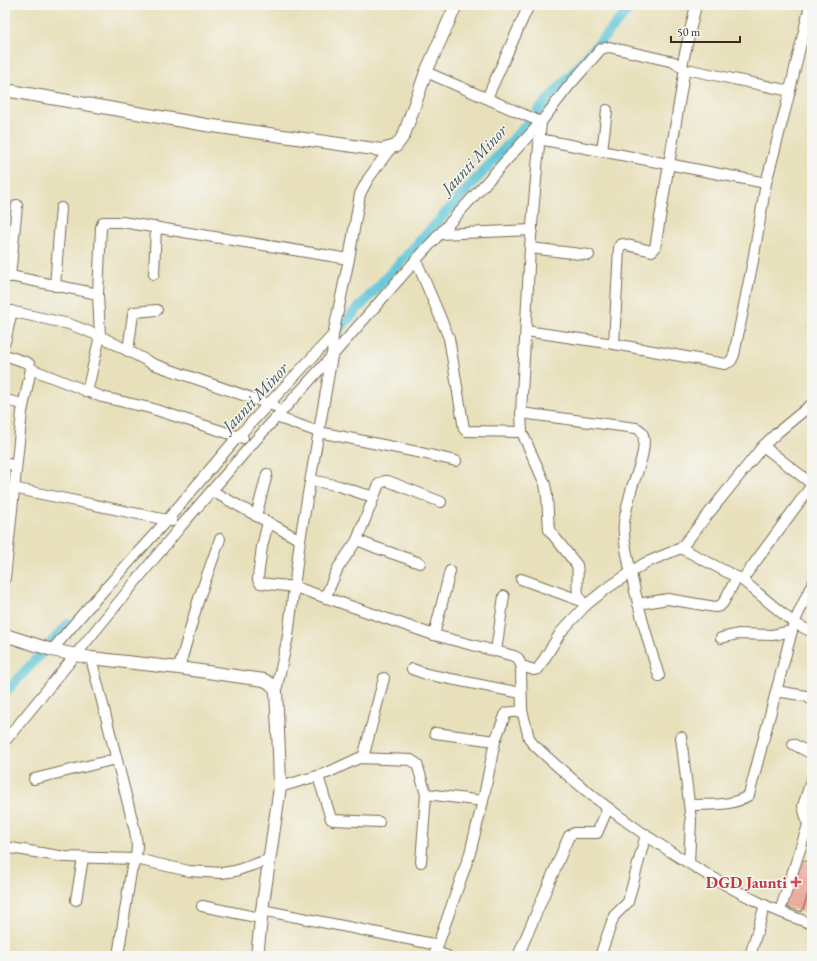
<svg xmlns="http://www.w3.org/2000/svg" width="817" height="961" viewBox="0 0 817 961" font-family="'EB Garamond',serif">
<style>
.lines{fill:none;stroke-linecap:round;stroke-linejoin:round}
.canal{stroke:#5cc5d8;stroke-width:10}
.building{fill:#e89889}
.minor-casing{stroke:#786a55;stroke-width:12}
.tertiary-casing{stroke:#786a55;stroke-width:14}
.minor{stroke:#fff;stroke-width:10}
.tertiary{stroke:#fff;stroke-width:12}
.health-dot{fill:#e0444e;stroke:#f6f6f2;stroke-width:1.5}
.labels{text-anchor:middle;dominant-baseline:central;stroke-width:3;stroke-linejoin:round;paint-order:stroke}
.health-label{font-size:16px;font-weight:bold;fill:#be3a42;stroke:#f6f6f2;text-anchor:end}
.water-label{font-size:17px;font-style:italic;fill:#455856;stroke:#f6f6f2}
</style>
<rect width="100%" height="100%" fill="#f6f6f2"/>
<filter id="ink" filterUnits="userSpaceOnUse"><feTurbulence type="fractalNoise" baseFrequency=".025" numOctaves="2"/><feDisplacementMap in="SourceGraphic" scale="8" xChannelSelector="R" yChannelSelector="G"/><feConvolveMatrix kernelMatrix="1 2 1 2 8 2 1 2 1" color-interpolation-filters="sRGB"/></filter>
<filter id="wash" filterUnits="userSpaceOnUse"><feTurbulence type="fractalNoise" baseFrequency=".012" numOctaves="4" result="noise"/><feDisplacementMap in="SourceGraphic" scale="16" xChannelSelector="R" yChannelSelector="G"/><feGaussianBlur stdDeviation="0.9" result="paint"/><feColorMatrix in="noise" values="0 0 0 0 0 0 0 0 0 0 0 0 0 0 0 0 0 1.4 0 .05"/><feComposite in="paint" operator="in"/></filter>
<g filter="url(#wash)">
<rect width="100%" height="100%" fill="#e8e0bb"/>
<g class="lines">
<g class="canal">
<path d="M538 111 633 5"/>
<path d="M330 339 528 123"/>
<path d="M5 693 69 623"/>
</g>
</g>
<g id="blocks">
<path class="building" d="M799 859 812 863V881L802 912 784 906Z"/>
</g>
</g>
<g filter="url(#ink)">
<use href="#blocks" fill-opacity="0" stroke="#786a55" stroke-width="1"/>
<g class="lines">
<g class="minor-casing">
<g id="minor">
<path d="M682 66 696 5"/>
<path d="M426 72 541 122"/>
<path d="M487 98 529 5"/>
<path d="M541 122 530 248 521 413 522 432 524 437 545 484 547 496 549 530 577 565C580 579 572 596 586 605"/>
<path d="M539 139 766 183"/>
<path d="M602 151 607 110"/>
<path d="M439 234 532 230"/>
<path d="M530 248 589 255"/>
<path d="M416 260 449 338 464 429 467 431 522 432"/>
<path d="M154 274 156 227"/>
<path d="M5 275 98 294"/>
<path d="M10 277 17 205"/>
<path d="M55 286 61 208"/>
<path d="M5 310 69 324 100 336 153 364 275 406"/>
<path d="M526 331 614 344 725 364 731 361 734 355 753 261 766 183 786 107 810 5"/>
<path d="M5 342 12 311"/>
<path d="M614 344 619 248 620 245 623 244 652 251 655 248 684 74 687 71 691 70 790 91"/>
<path d="M128 351 133 314 134 312 157 310"/>
<path d="M5 355 28 363 30 365 31 369 22 412 5 578"/>
<path d="M31 369 102 397 150 408 243 438"/>
<path d="M87 392 100 336 98 294 101 227 103 222H122L349 259"/>
<path d="M5 400 23 404"/>
<path d="M521 413 636 428C654 433 636 476 632 487 629 498 626 511 624 522 622 536 627 551 629 565 637 602 647 639 659 676"/>
<path d="M276 417 319 432 417 452 456 461"/>
<path d="M763 446 812 484"/>
<path d="M5 463 16 466"/>
<path d="M311 480 339 486 363 494 373 496"/>
<path d="M13 488 172 521"/>
<path d="M212 491 300 540"/>
<path d="M256 516 267 474"/>
<path d="M268 522 262 547 258 577V580L260 583 295 587 434 635 514 656 518 658 522 668"/>
<path d="M357 540 374 547 420 563"/>
<path d="M681 548 742 580 794 623 812 632"/>
<path d="M521 579 579 600"/>
<path d="M742 580 812 485"/>
<path d="M325 598 338 568 357 540 379 484 385 481H388L441 502"/>
<path d="M638 604 668 599 715 607 720 606 723 603 737 577"/>
<path d="M434 635 450 571"/>
<path d="M721 638 738 634 772 635 792 631"/>
<path d="M52 650 86 610 168 519 234 441 333 335"/>
<path d="M496 651 504 596"/>
<path d="M91 658 135 831 137 845 136 859 131 872 118 956"/>
<path d="M179 668 199 598 220 539"/>
<path d="M412 669 426 674 521 693"/>
<path d="M276 691 288 636 300 540 332 356 333 335 349 259 360 194 368 179 390 149"/>
<path d="M776 691 806 696 812 700"/>
<path d="M522 710 529 738 532 743C599 807 681 864 764 905 779 912 796 918 812 924"/>
<path d="M435 733 495 741"/>
<path d="M681 737 691 820 689 863"/>
<path d="M5 741 181 526 253 443 332 356 416 260 541 122 568 87 601 49 609 47 674 62 687 71"/>
<path d="M793 744 812 754"/>
<path d="M363 758 384 678"/>
<path d="M318 776 331 819 333 820 379 822"/>
<path d="M34 779 116 759"/>
<path d="M280 787 327 773 359 758 411 760 417 764 426 794 483 801"/>
<path d="M690 805C710 804 732 807 749 795L794 623 812 584"/>
<path d="M5 847 65 857 136 859 189 871 222 873 235 871 270 859"/>
<path d="M421 862 426 794"/>
<path d="M76 900 83 858"/>
<path d="M202 906 261 918"/>
<path d="M262 910 438 945"/>
<path d="M780 911 808 825 803 806 812 778"/>
<path d="M436 952 447 956"/>
<path d="M434 956 470 853 483 801 495 741 506 713C511 711 518 713 522 710L521 671 525 667 534 670 538 669 561 632 586 605 606 589 645 563 681 548 763 446 778 432 812 404"/>
<path d="M518 956 569 836 574 833H597L608 808"/>
<path d="M600 956 614 916 628 902 646 834"/>
<path d="M750 956 765 905"/>
</g>
</g>
<g class="tertiary-casing">
<g id="tertiary">
<path d="M5 90 206 125 381 150 396 146 404 135 426 72 456 5"/>
<path d="M5 635 52 650 91 658 179 668 264 680C270 683 273 685 276 691L279 752 280 787 262 910 257 956"/>
</g>
</g>
<use href="#minor" class="minor"/>
<use href="#tertiary" class="tertiary"/>
</g>
</g>
<path class="health-dot" d="M794 876h4v4h4v4h-4v4h-4v-4h-4v-4h4z"/>
<g class="labels">
<g class="health-label">
<text x="787" y="882">DGD Jaunti</text>
</g>
<g class="water-label">
<text transform="translate(474 159) rotate(-47)">Jaunti Minor</text>
<text transform="translate(255 397) rotate(-47)">Jaunti Minor</text>
</g>
</g>
<rect width="817" height="961" fill="none" stroke="#f6f6f2" stroke-width="20"/>
<path d="M671 36v6h69v-6" fill="none" stroke="#3b2a1e" stroke-width="2"/>
<text x="677" y="36" font-size="12" fill="#3b2a1e" stroke="#f6f6f2" stroke-width="3" paint-order="stroke">50 m</text>
</svg>
